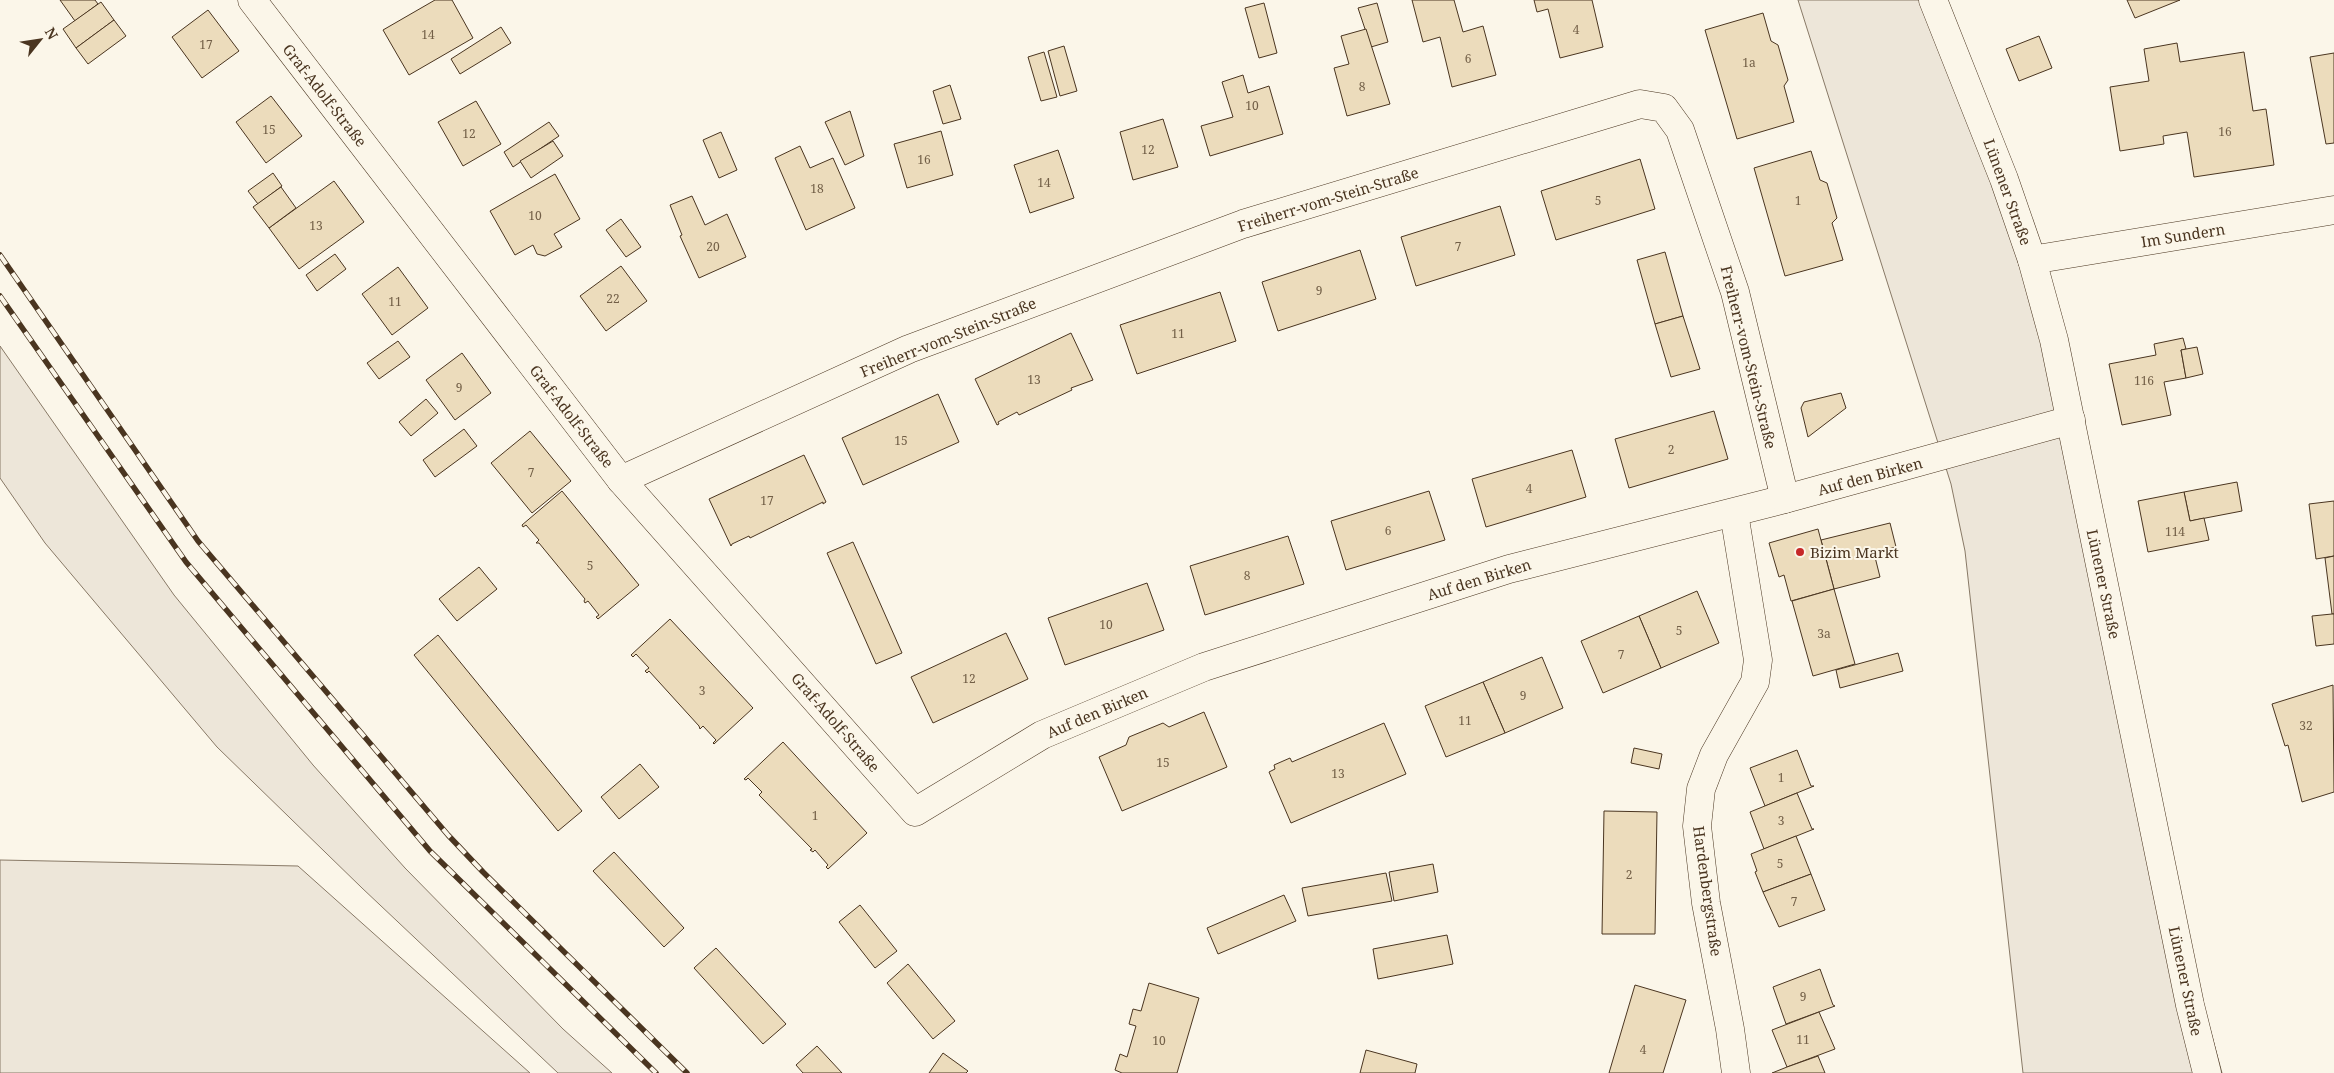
<svg xmlns="http://www.w3.org/2000/svg" width="2334" height="1073" viewBox="0 0 2334 1073" font-family="'Noto Serif',serif">
<style>
.green{fill:#ede6d9;stroke:#887966}
.building{fill:#ecdcbc;stroke:#4a3520}
.lines{fill:none;stroke-linecap:round;stroke-linejoin:round}
.minor-casing{stroke:#4a3520;stroke-width:29}
.major-casing{stroke:#4a3520;stroke-width:29}
.minor{stroke:#fbf6e9;stroke-width:28}
.major{stroke:#fbf6e9;stroke-width:28}
.rail-casing{stroke:#4a3520;stroke-width:5.5}
.rail{stroke:#fbf6e9;stroke-width:4;stroke-dasharray:11;stroke-linecap:butt}
.poi-dot{fill:#c62828;stroke:#fbf6e9;stroke-width:2}
.labels{text-anchor:middle;dominant-baseline:central;stroke-width:4;stroke-linejoin:round;paint-order:stroke}
.number-label{font-size:12px;fill:#725f47}
.street-label{font-size:15px;fill:#4a3520;stroke:#fbf6e9}
.poi-label{font-size:15px;fill:#4a3520;stroke:#fbf6e9;text-anchor:start}
</style>
<rect width="100%" height="100%" fill="#fbf6e9"/>
<g class="green">
<path d="M1798 0H1944L2025 217 2192 963 2222 1073H2023L1965 551 1951 484Z"/>
<path d="M0 346 174 595 313 765 405 868 563 1029 612 1073H558L362 888 217 747 45 543 0 478Z"/>
<path d="M0 860 298 866 530 1073H0Z"/>
</g>
<g class="building">
<path d="M60 0H95L98 4 75 21Z"/>
<path d="M435 0H452L473 38 409 75 383 30Z"/>
<path d="M1412 0H1454L1463 32 1483 26 1496 75 1452 87 1440 37 1423 42Z"/>
<path d="M1534 0H1592L1603 47 1560 58 1548 9 1537 12Z"/>
<path d="M2127 0H2180L2135 18Z"/>
<path d="M101 2 114 20 76 48 63 29Z"/>
<path d="M1264 3 1277 53 1259 58 1245 8Z"/>
<path d="M1377 3 1388 42 1371 47 1358 8Z"/>
<path d="M208 10 239 51 202 78 172 37Z"/>
<path d="M1763 13 1771 41 1778 45 1788 80 1784 86 1794 122 1737 139 1705 30Z"/>
<path d="M114 20 126 36 88 64 76 48Z"/>
<path d="M501 27 511 43 460 74 451 59Z"/>
<path d="M1366 29 1390 104 1347 116 1334 68 1349 64 1341 36Z"/>
<path d="M2039 36 2052 68 2019 81 2006 49Z"/>
<path d="M2177 43 2180 62 2244 52 2253 111 2266 109 2274 165 2194 177 2187 132 2163 136 2164 144 2120 151 2110 87 2149 81 2144 49Z"/>
<path d="M1064 46 1077 91 1060 96 1048 51Z"/>
<path d="M1044 52 1057 97 1041 101 1028 57Z"/>
<path d="M2334 53V143L2326 144 2310 57Z"/>
<path d="M1243 75 1248 93 1269 86 1283 134 1210 156 1201 126 1233 117 1222 82Z"/>
<path d="M950 85 961 119 943 124 933 91Z"/>
<path d="M271 96 302 136 266 163 236 122Z"/>
<path d="M476 101 501 144 463 166 438 122Z"/>
<path d="M850 111 864 156 845 165 825 122Z"/>
<path d="M1163 119 1178 167 1133 180 1120 132Z"/>
<path d="M549 122 559 136 513 167 504 152Z"/>
<path d="M941 131 953 175 907 188 894 144Z"/>
<path d="M721 132 737 170 719 178 703 140Z"/>
<path d="M553 141 563 156 531 178 520 161Z"/>
<path d="M800 146 810 168 833 158 855 208 806 230 775 158Z"/>
<path d="M1058 150 1074 198 1030 213 1014 165Z"/>
<path d="M1811 151 1820 180 1827 183 1837 218 1832 223 1843 260 1785 276 1754 168Z"/>
<path d="M1640 159 1655 209 1556 240 1541 191Z"/>
<path d="M273 173 282 186 258 204 248 191Z"/>
<path d="M555 174 580 219 554 234 562 247 545 256 537 254 533 245 515 255 490 211Z"/>
<path d="M334 181 364 222 299 269 269 228Z"/>
<path d="M281 187 296 208 269 228 253 207Z"/>
<path d="M692 196 705 225 727 214 746 257 699 278 680 236 682 235 670 205Z"/>
<path d="M1500 206 1515 255 1416 286 1401 237Z"/>
<path d="M621 219 641 247 626 257 606 230Z"/>
<path d="M1360 250 1376 299 1278 331 1262 282Z"/>
<path d="M1665 252 1683 316 1655 324 1637 260Z"/>
<path d="M335 254 346 269 317 291 306 275Z"/>
<path d="M621 266 647 301 606 331 580 296Z"/>
<path d="M398 267 428 308 392 335 362 294Z"/>
<path d="M1220 292 1236 341 1137 374 1120 325Z"/>
<path d="M1683 316 1700 369 1671 377 1655 324Z"/>
<path d="M1071 333 1093 380 1071 388 1072 390 1019 415 1017 412 998 422 999 424 997 425 975 379Z"/>
<path d="M2183 338 2186 349 2181 350 2186 378 2164 382 2171 415 2122 425 2109 364 2156 355 2154 344Z"/>
<path d="M398 341 410 357 379 379 367 363Z"/>
<path d="M2197 347 2203 374 2186 378 2181 350Z"/>
<path d="M462 353 491 393 455 420 426 380Z"/>
<path d="M1841 393 1846 408 1808 437 1801 408 1804 402Z"/>
<path d="M938 394 959 442 863 485 842 438Z"/>
<path d="M426 399 438 413 411 436 399 422Z"/>
<path d="M1714 411 1728 459 1629 488 1615 439Z"/>
<path d="M464 429 477 446 435 477 423 460Z"/>
<path d="M530 431 571 481 532 513 491 463Z"/>
<path d="M1572 450 1586 497 1486 527 1472 479Z"/>
<path d="M804 455 826 502 823 504V502L750 538 749 536 732 544 731 546 709 499Z"/>
<path d="M2237 482 2242 511 2190 521 2184 492Z"/>
<path d="M562 491 639 585 598 619 596 617 599 615 588 601 585 603 584 601 585 599 539 543H536L539 540 526 525 523 527 522 525Z"/>
<path d="M1429 491 1445 540 1346 570 1331 521Z"/>
<path d="M2184 492 2190 521 2204 518 2209 540 2148 552 2138 501Z"/>
<path d="M2334 501V556L2316 559 2309 504Z"/>
<path d="M1890 523 1896 547 1874 553 1880 577 1834 589 1821 540Z"/>
<path d="M1818 529 1834 589 1791 601 1784 575 1779 577 1769 543Z"/>
<path d="M1288 536 1304 584 1205 615 1190 566Z"/>
<path d="M853 542 902 653 876 664 827 553Z"/>
<path d="M2334 556V614H2332L2325 558Z"/>
<path d="M479 567 497 589 457 621 439 599Z"/>
<path d="M1147 583 1164 630 1065 665 1048 618Z"/>
<path d="M1834 589 1855 664 1813 676 1792 601Z"/>
<path d="M1697 591 1719 643 1661 668 1639 616Z"/>
<path d="M2332 614H2334V644L2316 646 2312 616Z"/>
<path d="M1639 616 1661 668 1603 693 1581 641Z"/>
<path d="M670 619 753 708 714 744 713 743 716 740 703 726 700 729 699 726 649 671 647 673 645 671 649 668 636 654 633 657 631 655Z"/>
<path d="M1006 633 1028 679 933 723 911 677Z"/>
<path d="M438 635 582 811 558 831 414 655Z"/>
<path d="M1898 653 1903 671 1840 688 1836 670Z"/>
<path d="M1542 657 1563 708 1505 733 1483 682Z"/>
<path d="M1483 682 1505 733 1446 757 1425 706Z"/>
<path d="M2333 685 2334 792 2302 802 2288 745 2285 746 2272 704Z"/>
<path d="M1204 712 1227 767 1122 811 1099 757 1126 745 1129 737 1163 723 1169 727Z"/>
<path d="M1384 723 1406 774 1291 823 1269 772 1275 769 1274 765 1290 758 1292 762Z"/>
<path d="M783 742 867 833 828 869 826 867 828 865 815 850 813 852 810 850 812 849 759 795 762 792 748 778 746 780 744 779Z"/>
<path d="M1634 748 1662 754 1659 769 1631 763Z"/>
<path d="M1797 750 1811 786H1814L1765 806 1750 768Z"/>
<path d="M640 764 659 787 619 819 601 797Z"/>
<path d="M1797 793 1812 829H1814L1764 849 1750 812Z"/>
<path d="M1604 811 1657 812 1655 934H1602Z"/>
<path d="M1796 836 1811 874 1763 892 1755 872 1757 871 1751 854Z"/>
<path d="M614 852 684 928 664 947 593 871Z"/>
<path d="M1433 864 1438 892 1394 901 1389 872Z"/>
<path d="M1386 873 1392 901 1308 916 1302 888Z"/>
<path d="M1811 874 1825 910 1779 927 1763 892Z"/>
<path d="M1284 895 1296 921 1218 954 1207 928Z"/>
<path d="M860 905 897 951 875 968 839 922Z"/>
<path d="M1447 935 1453 964 1378 979 1373 949Z"/>
<path d="M716 948 786 1024 763 1044 694 968Z"/>
<path d="M908 964 955 1021 933 1039 887 983Z"/>
<path d="M1820 969 1833 1005 1835 1006 1786 1024 1773 987Z"/>
<path d="M1149 983 1199 998 1177 1073H1122L1115 1070 1120 1054 1127 1057 1136 1026 1129 1024 1133 1009 1141 1011Z"/>
<path d="M1635 985 1686 1000 1663 1073H1609Z"/>
<path d="M1819 1012 1835 1049 1787 1067 1772 1030Z"/>
<path d="M817 1046 842 1073H803L796 1065Z"/>
<path d="M1366 1050 1417 1064 1415 1073H1360Z"/>
<path d="M943 1053 968 1071 966 1073H929Z"/>
<path d="M1818 1056 1825 1073H1772L1787 1067Z"/>
</g>
<g class="lines">
<g class="minor-casing">
<g id="minor">
<path d="M252 0 621 480 915 812 1042 735 1204 667 1509 569 1785 499 2071 420"/>
<path d="M2032 260 2334 210"/>
<path d="M621 480 909 349 1243 224 1640 104 1664 108 1680 130 1735 292 1785 499"/>
<path d="M1734 513 1758 660 1755 682 1714 755 1701 789 1697 826 1706 903 1730 1029 1736 1073"/>
</g>
</g>
<g class="major-casing">
<path id="major" d="M1933 0 2004 179 2032 260 2054 340 2190 1005 2207 1073"/>
</g>
<use href="#minor" class="minor"/>
<use href="#major" class="major"/>
<g class="rail-casing">
<g id="rail">
<path d="M0 255 198 541 448 835 483 872 687 1073"/>
<path d="M0 296 186 562 430 851 656 1073"/>
</g>
</g>
<use href="#rail" class="rail"/>
</g>
<circle class="poi-dot" cx="1800" cy="552" r="5"/>
<g class="labels">
<g class="number-label">
<text x="1576" y="29">4</text>
<text x="428" y="34">14</text>
<text x="206" y="44">17</text>
<text x="1468" y="58">6</text>
<text x="1749" y="62">1a</text>
<text x="1362" y="86">8</text>
<text x="1252" y="105">10</text>
<text x="269" y="129">15</text>
<text x="2225" y="131">16</text>
<text x="469" y="133">12</text>
<text x="1148" y="149">12</text>
<text x="924" y="159">16</text>
<text x="1044" y="182">14</text>
<text x="817" y="188">18</text>
<text x="1598" y="200">5</text>
<text x="1798" y="200">1</text>
<text x="535" y="215">10</text>
<text x="316" y="225">13</text>
<text x="713" y="246">20</text>
<text x="1458" y="246">7</text>
<text x="1319" y="290">9</text>
<text x="613" y="298">22</text>
<text x="395" y="301">11</text>
<text x="1178" y="333">11</text>
<text x="1034" y="379">13</text>
<text x="2144" y="380">116</text>
<text x="459" y="387">9</text>
<text x="901" y="440">15</text>
<text x="1671" y="449">2</text>
<text x="531" y="472">7</text>
<text x="1529" y="488">4</text>
<text x="767" y="500">17</text>
<text x="1388" y="530">6</text>
<text x="2175" y="531">114</text>
<text x="590" y="565">5</text>
<text x="1247" y="575">8</text>
<text x="1106" y="624">10</text>
<text x="1679" y="630">5</text>
<text x="1824" y="633">3a</text>
<text x="1621" y="654">7</text>
<text x="969" y="678">12</text>
<text x="702" y="690">3</text>
<text x="1523" y="695">9</text>
<text x="1465" y="720">11</text>
<text x="2306" y="725">32</text>
<text x="1163" y="762">15</text>
<text x="1338" y="773">13</text>
<text x="1781" y="777">1</text>
<text x="815" y="815">1</text>
<text x="1781" y="820">3</text>
<text x="1780" y="863">5</text>
<text x="1629" y="874">2</text>
<text x="1794" y="901">7</text>
<text x="1803" y="996">9</text>
<text x="1803" y="1039">11</text>
<text x="1159" y="1040">10</text>
<text x="1643" y="1049">4</text>
</g>
<g class="street-label">
<text transform="translate(325 95) rotate(52)">Graf-Adolf-Straße</text>
<text transform="translate(2008 192) rotate(70)">Lünener Straße</text>
<text transform="translate(1328 199) rotate(-17)">Freiherr-vom-Stein-Straße</text>
<text transform="translate(2183 235) rotate(-9)">Im Sundern</text>
<text transform="translate(948 337) rotate(-22)">Freiherr-vom-Stein-Straße</text>
<text transform="translate(1749 357) rotate(76)">Freiherr-vom-Stein-Straße</text>
<text transform="translate(572 416) rotate(52)">Graf-Adolf-Straße</text>
<text transform="translate(1870 476) rotate(-15)">Auf den Birken</text>
<text transform="translate(1479 579) rotate(-17)">Auf den Birken</text>
<text transform="translate(2104 584) rotate(78)">Lünener Straße</text>
<text transform="translate(1097 712) rotate(-23)">Auf den Birken</text>
<text transform="translate(836 722) rotate(49)">Graf-Adolf-Straße</text>
<text transform="translate(1708 891) rotate(82)">Hardenbergstraße</text>
<text transform="translate(2186 981) rotate(78)">Lünener Straße</text>
</g>
<g class="poi-label">
<text x="1810" y="552">Bizim Markt</text>
</g>
</g>
<g transform="translate(40 40) rotate(60)" stroke="#fbf6e9" stroke-width="4" paint-order="stroke">
<path d="M0-4L9 19L0 12L-9 19Z" fill="#4a3520"/>
<text y="-8" font-size="14" font-weight="bold" text-anchor="middle" fill="#4a3520">N</text>
</g>
</svg>
